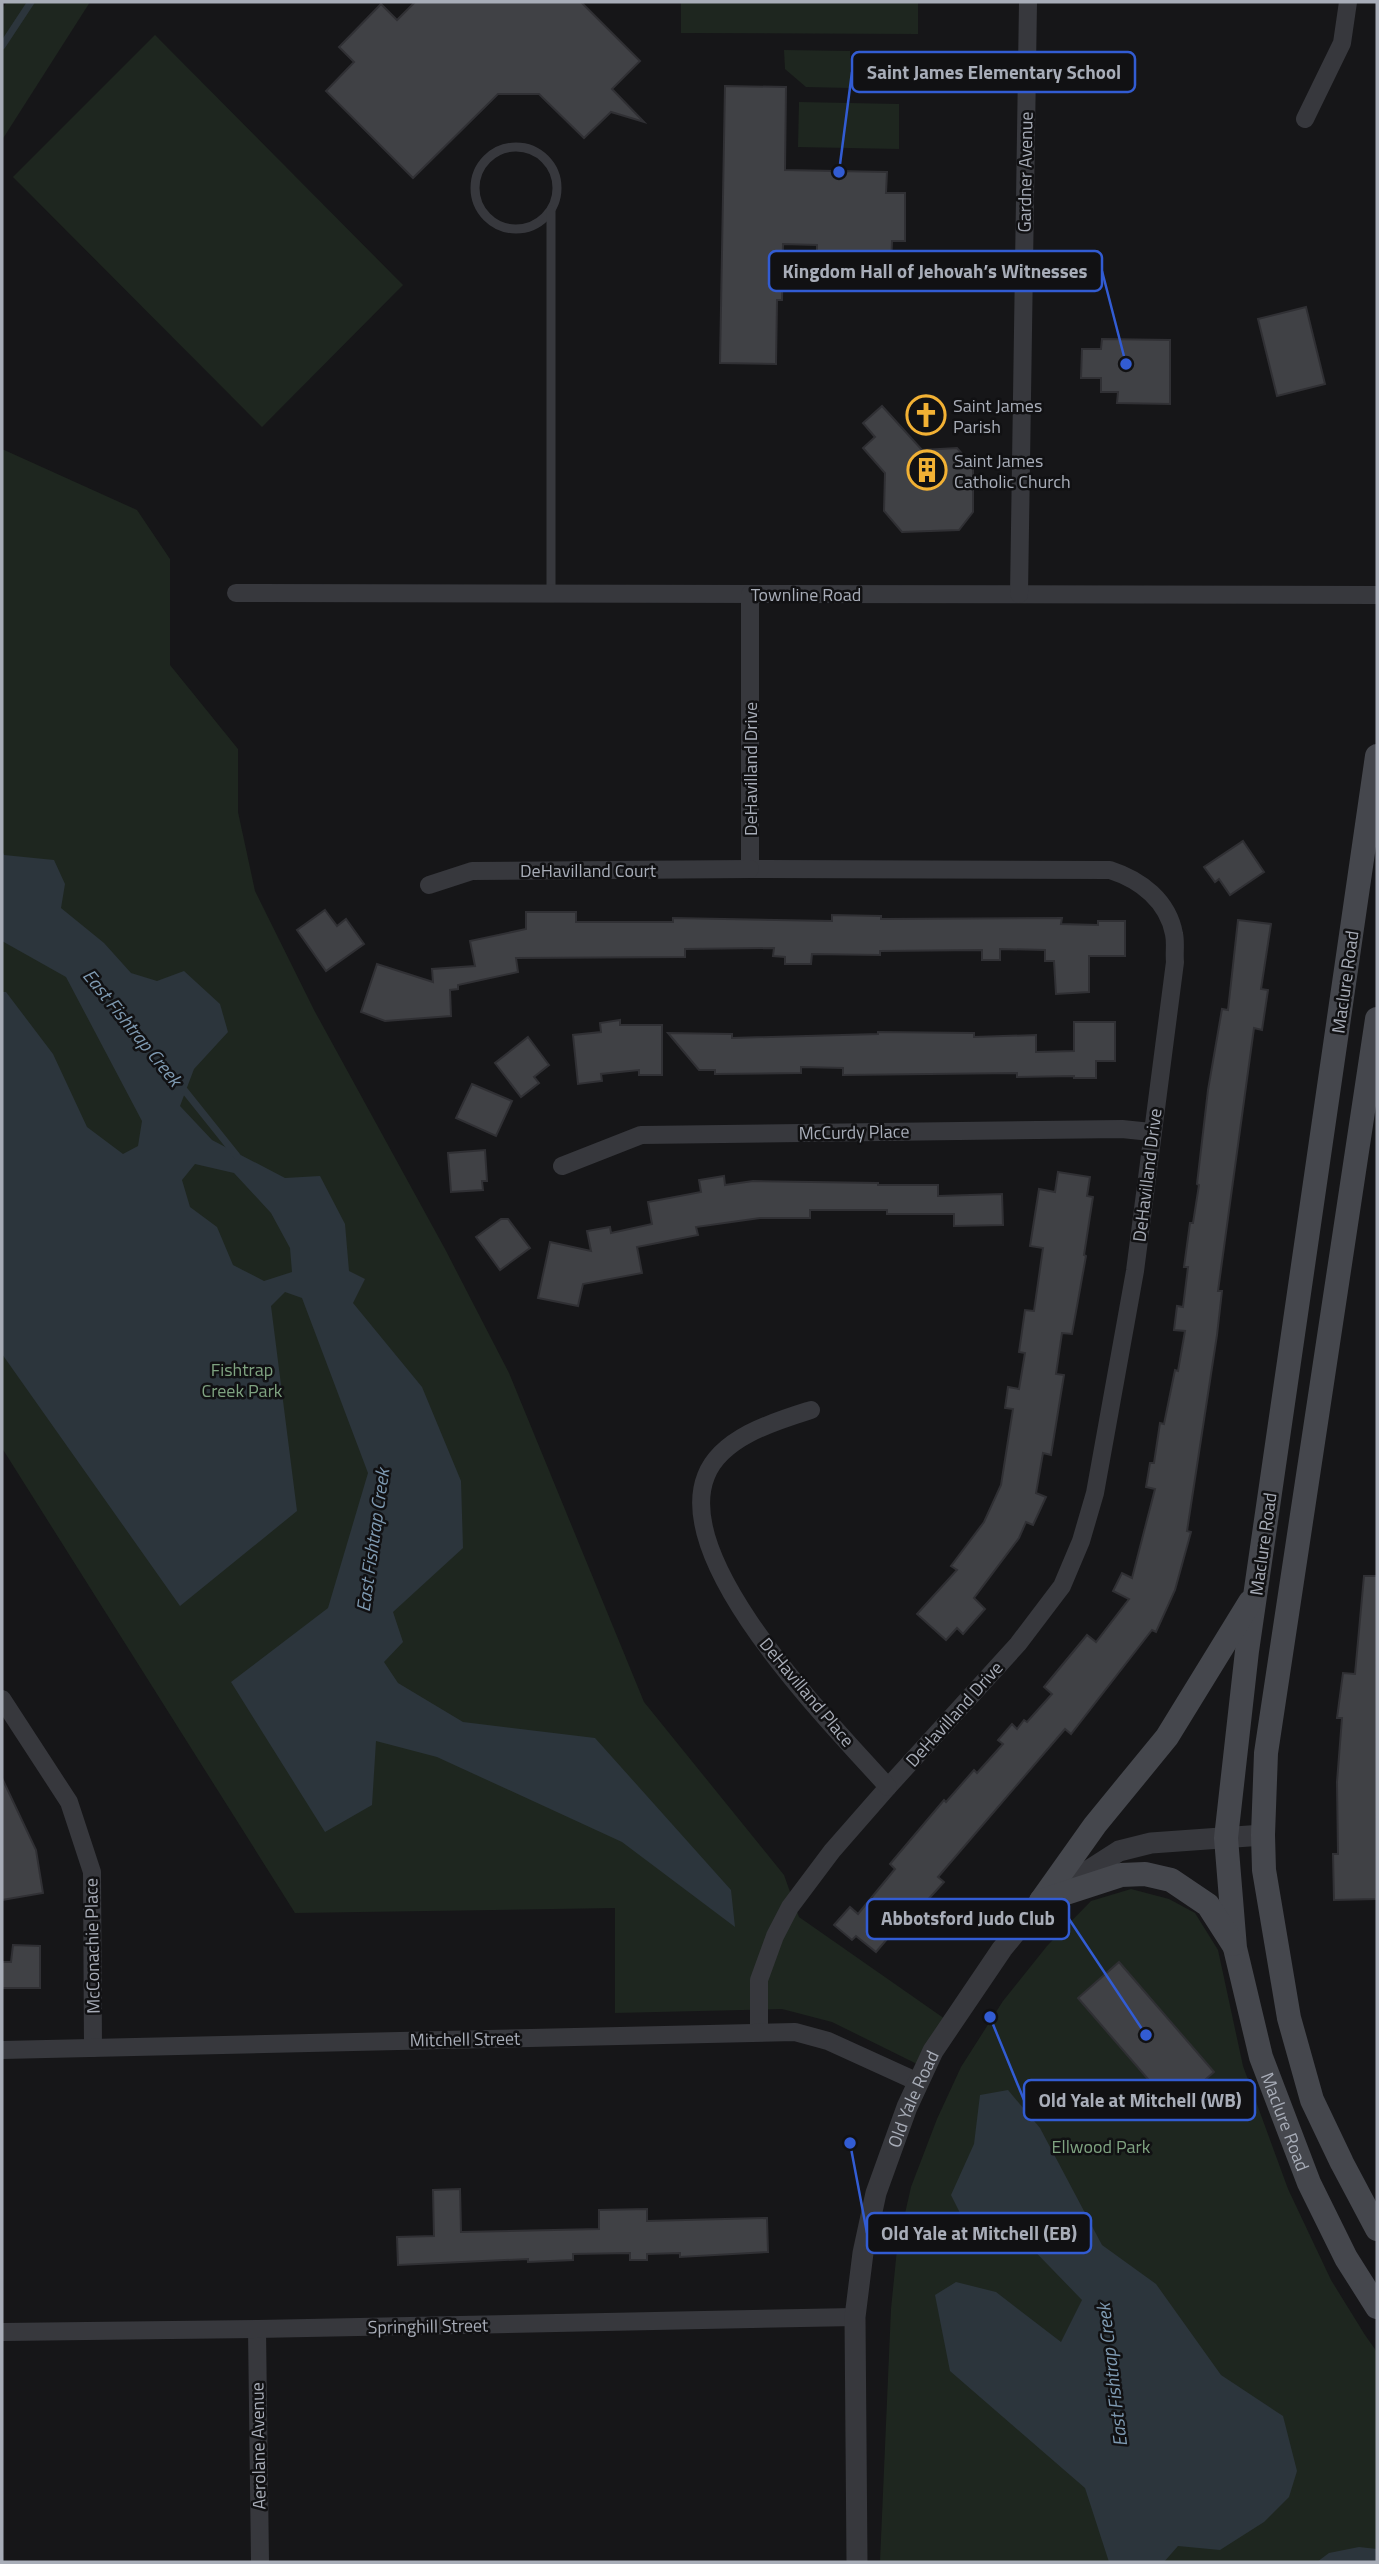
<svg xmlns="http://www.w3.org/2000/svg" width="1379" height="2564" viewBox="0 0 1379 2564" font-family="'Titillium Web',sans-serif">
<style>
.green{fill:#1e261f}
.water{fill:#2c353c;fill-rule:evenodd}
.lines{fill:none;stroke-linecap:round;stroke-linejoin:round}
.stream{stroke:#2c353c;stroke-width:7}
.building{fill:#404145;stroke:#303034;stroke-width:2}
.service{stroke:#37383d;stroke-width:9}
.minor{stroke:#37383d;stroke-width:18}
.tertiary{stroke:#37383d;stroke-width:21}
.secondary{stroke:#45474d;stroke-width:24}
.labels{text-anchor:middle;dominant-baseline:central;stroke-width:5;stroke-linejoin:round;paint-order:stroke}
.street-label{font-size:18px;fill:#a8adb8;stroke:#111113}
.poi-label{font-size:18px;fill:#a8adb8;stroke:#111113;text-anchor:start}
.park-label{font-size:18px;fill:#7fa381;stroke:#111113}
.water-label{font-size:19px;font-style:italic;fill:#7f9bb3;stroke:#111113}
.leader{fill:none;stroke:#325cd3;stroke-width:2.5}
.callout-dot{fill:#325cd3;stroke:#111113;stroke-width:2.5}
.callout{fill:#111113;stroke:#325cd3;stroke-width:2.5}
.callout-label{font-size:19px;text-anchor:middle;font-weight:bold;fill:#a8adb8}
</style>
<rect width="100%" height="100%" fill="#161618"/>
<g class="green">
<path d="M7 2H90L2 140V9Z"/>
<path d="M681 2H918V34L681 33Z"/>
<path d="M155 35 403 285 262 427 13 177Z"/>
<path d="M784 50 850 51V88L806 87 785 69Z"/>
<path d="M799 102 899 104V149L798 147Z"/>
<path d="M2 449 137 510 170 559V665L238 749V812L255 891 314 1010 445 1249 509 1373 644 1702 784 1875 799 1917 945 2019 917 2064 832 2022 782 2009 615 2013V1908L295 1913 2 1448Z"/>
<path d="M1131 1889 1169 1899 1195 1913 1218 1950 1243 2066 1288 2189 1331 2280 1365 2335 1377 2352V2562H880L891 2309 897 2249 911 2187 937 2119 961 2067 1003 2001 1047 1946 1091 1901Z"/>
</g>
<g class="water">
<path d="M2 850 4 855 54 860 65 884 61 908 104 943 131 973 157 981 184 971 220 1004 228 1032 194 1069 180 1106 212 1140 285 1178 320 1176 345 1224 349 1271 365 1279 353 1303 422 1387 461 1481 463 1548 393 1612 403 1642 384 1662 398 1683 463 1722 595 1738 731 1890 735 1927 622 1842 437 1757 376 1741 372 1805 325 1832 231 1682 328 1608 368 1473 302 1298 285 1292 271 1306 297 1511 180 1606 2 1354V992H6L53 1054 87 1127 123 1154 138 1146 142 1121 66 977 2 941ZM195 1164 234 1173 271 1213 290 1248 292 1272 264 1281 233 1265 217 1227 190 1207 182 1180Z"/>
<path d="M1008 2090 1040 2128 1102 2245 1156 2284 1221 2375 1283 2416 1297 2471 1289 2497 1264 2522 1220 2550 1178 2546 1164 2562H1109L1085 2488 950 2371 935 2295 956 2282 996 2292 1061 2342 1082 2300 1020 2236 965 2223 951 2195 974 2144 980 2095Z"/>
<path d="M1359 2547 1377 2549V2562H1317L1329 2553Z"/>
</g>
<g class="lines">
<g class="stream">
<path d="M2 46 31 2"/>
<path d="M181 1086 237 1156"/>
</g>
</g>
<g class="building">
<path d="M415 2H581L640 61 612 89 644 122 611 112 584 138 539 94H498L413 178 326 91 354 62 339 47 381 4 397 20Z"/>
<path d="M725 86 786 87 785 170 887 172 886 193H905V241H892L891 266 817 265V245L783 244 782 300H777L776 364 720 363Z"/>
<path d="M1306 307 1325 384 1277 396 1258 319Z"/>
<path d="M1102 339 1170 340V404L1117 403 1118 392H1101V378H1081L1082 349H1101Z"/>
<path d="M882 406 922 450 957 448 973 466V512L959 530 902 532 884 511 885 473 863 448 875 437 863 423Z"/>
<path d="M1243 841 1264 872 1230 895 1219 879 1215 882 1204 867Z"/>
<path d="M325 910 337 926 346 919 364 944 326 971 297 930Z"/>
<path d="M526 912H576V922H673V918L832 921V915L881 916V919L1062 918 1061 924 1098 925V921H1125V956H1089V992L1056 994 1054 961H1045V950L1000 949V960H982V950L880 951V955L812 954 811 964H785V957L773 956 774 948 685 949V957L516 958 518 972 458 985V989L450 990 451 1016 385 1021 361 1012 377 964 433 982 432 969 475 966 470 941 526 929Z"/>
<path d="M1238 920 1271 924 1261 989 1268 990 1262 1030 1254 1028 1218 1291H1222L1217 1335 1187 1531 1191 1532 1175 1590 1156 1632 1152 1630 1071 1734 1065 1729 938 1877 944 1882 914 1915 910 1912 876 1952 856 1936 852 1940 834 1925 850 1907 858 1914 895 1869 890 1864 944 1800 946 1802 974 1770 977 1773 1003 1744 998 1740 1012 1724 1017 1729 1024 1720 1027 1722 1052 1694 1044 1687 1087 1635 1096 1642 1129 1599 1113 1591 1122 1573 1132 1578 1155 1489 1146 1487 1150 1463H1154L1160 1423 1164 1424 1175 1370 1178 1371 1185 1331 1174 1330 1177 1306 1183 1307 1188 1267H1184L1190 1223H1193L1199 1185 1197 1184 1208 1090 1222 1009 1228 1010Z"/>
<path d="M620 1020V1025H662V1075H639V1070L601 1074 602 1081 578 1084 573 1035 601 1032 600 1023Z"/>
<path d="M1074 1022H1115V1061H1096V1078H1074V1076L1017 1077V1073L843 1075V1068L801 1067V1073L715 1074V1070H699L668 1033 732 1034V1038L878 1034V1032L974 1033V1037L1036 1035V1052L1074 1051Z"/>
<path d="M528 1037 549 1065 534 1077 539 1083 521 1097 495 1063Z"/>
<path d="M472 1084 512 1101 496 1136 456 1118Z"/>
<path d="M485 1150 487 1181H482L483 1190 451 1192 448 1153Z"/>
<path d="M1058 1172 1090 1177 1087 1196 1093 1197 1084 1255 1086 1256 1072 1334 1062 1333 1056 1374 1064 1375 1051 1455 1043 1453 1036 1493 1046 1497 1033 1525 1026 1522 1019 1538 974 1598 985 1609 963 1634 957 1628 946 1640 917 1614 957 1570 951 1566 984 1522 1001 1485 1013 1409 1005 1408 1008 1387 1019 1389 1025 1353 1019 1352 1025 1310 1034 1311 1043 1248 1030 1246 1039 1189 1055 1192Z"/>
<path d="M724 1176 725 1185 753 1181 878 1183V1185H938V1196L1002 1194 1003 1225 954 1226V1214H887V1210H810V1218H760L696 1227 698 1235 637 1247 642 1273 583 1284 578 1306 538 1298 550 1242 591 1251 587 1231 610 1227 611 1233 652 1224 648 1202 701 1192 699 1180Z"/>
<path d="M501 1219H508L530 1248 500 1270 476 1237Z"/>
<path d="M1364 1576H1377L1376 1899 1334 1900 1333 1854H1338L1337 1782 1342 1718H1337L1343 1673 1355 1674Z"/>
<path d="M2 1778 36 1850 43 1893 2 1900Z"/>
<path d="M13 1945 40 1946V1988H2V1962H11Z"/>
<path d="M1119 1962 1214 2072 1173 2108 1078 1998Z"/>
<path d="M460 2189 461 2232 599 2229V2210L647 2209V2221L767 2218 768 2252 680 2257V2253L647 2254V2260H630V2253L573 2254V2260L528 2262V2259L398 2265 397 2237 434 2236 433 2190Z"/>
</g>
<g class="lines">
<g class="service">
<circle cx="516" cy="188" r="41"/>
<path d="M551 210V594"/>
</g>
<g class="minor">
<path d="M1305 119 1342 43 1348 2"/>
<path d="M236 593 1377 595"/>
<path d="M750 594V869L1110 870C1141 880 1168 901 1174 934 1176 943 1174 953 1175 962L1135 1271 1095 1493 1081 1541 1062 1586 1018 1644 888 1787 832 1851 790 1907 775 1936 759 1980V2031"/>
<path d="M1019 594 1028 2"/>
<path d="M429 885 472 871 750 869"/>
<path d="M562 1166 641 1135 1122 1129 1151 1132"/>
<path d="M811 1410C776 1421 721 1437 706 1476 671 1564 833 1725 888 1787"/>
<path d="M2 1699 69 1802 92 1872 93 2048"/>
<path d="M2 2050 795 2032 828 2041 918 2082"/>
<path d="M257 2329 260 2562"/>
<path d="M2 2332 257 2329 855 2317"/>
</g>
<path class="tertiary" id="s1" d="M857 2562 855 2317 863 2253 876 2193 907 2107 933 2051 1002 1949 1041 1901 1119 1851 1151 1843 1263 1835"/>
<g class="secondary">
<path id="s2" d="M1377 756 1247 1651 1226 1838 1235 1948 1261 2057 1309 2183 1346 2258 1377 2307"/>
<path d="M1377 1019 1266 1753 1263 1835 1264 1870 1289 2018 1312 2100 1342 2163 1377 2229"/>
<path d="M1041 1901 1095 1825 1167 1737 1250 1602"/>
<path d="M1041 1901 1121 1875 1145 1874 1171 1880 1208 1905 1233 1944"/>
</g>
</g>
<defs>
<g id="church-ring" transform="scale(2.0125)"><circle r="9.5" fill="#111113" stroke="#f2b134" stroke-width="1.5"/><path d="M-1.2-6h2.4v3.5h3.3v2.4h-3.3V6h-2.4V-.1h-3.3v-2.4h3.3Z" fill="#f2b134"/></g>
<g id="building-ring" transform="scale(2.0125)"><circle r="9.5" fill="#111113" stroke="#f2b134" stroke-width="1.5"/><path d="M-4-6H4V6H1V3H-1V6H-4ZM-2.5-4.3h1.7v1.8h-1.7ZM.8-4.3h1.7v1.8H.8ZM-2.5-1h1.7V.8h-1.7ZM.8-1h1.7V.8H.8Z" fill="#f2b134"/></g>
</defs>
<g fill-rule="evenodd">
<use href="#church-ring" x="926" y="415"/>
<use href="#building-ring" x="927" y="470"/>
</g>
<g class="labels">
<g class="street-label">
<text transform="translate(1025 172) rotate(-89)">Gardner Avenue</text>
<text x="806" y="594">Townline Road</text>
<text transform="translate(750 769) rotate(-90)">DeHavilland Drive</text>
<text x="588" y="870">DeHavilland Court</text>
<text transform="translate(1345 982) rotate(-82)">Maclure Road</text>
<text transform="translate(854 1132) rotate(-1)">McCurdy Place</text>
<text transform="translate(1147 1175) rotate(-83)">DeHavilland Drive</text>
<text transform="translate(1263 1544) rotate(-82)">Maclure Road</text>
<text transform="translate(807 1692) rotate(50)">DeHavilland Place</text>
<text transform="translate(954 1714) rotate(-48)">DeHavilland Drive</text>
<text transform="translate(92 1946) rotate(-91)">McConachie Place</text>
<text transform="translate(465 2039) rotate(-1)">Mitchell Street</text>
<text stroke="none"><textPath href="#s1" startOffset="472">Old Yale Road</textPath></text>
<text stroke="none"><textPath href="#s2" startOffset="1384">Maclure Road</textPath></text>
<text transform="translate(428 2326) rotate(-1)">Springhill Street</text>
<text transform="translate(258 2446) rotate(-91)">Aerolane Avenue</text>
</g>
<g class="poi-label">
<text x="953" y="405">Saint James<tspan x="953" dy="21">Parish</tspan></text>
<text x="954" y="460">Saint James<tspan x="954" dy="21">Catholic Church</tspan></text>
</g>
<g class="park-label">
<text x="242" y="1369">Fishtrap<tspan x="242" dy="21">Creek Park</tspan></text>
<text x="1101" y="2146">Ellwood Park</text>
</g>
<g class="water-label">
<text transform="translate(133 1027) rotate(51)">East Fishtrap Creek</text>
<text transform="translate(372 1540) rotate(-82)">East Fishtrap Creek</text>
<text transform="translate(1111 2375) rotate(-97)">East Fishtrap Creek</text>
</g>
</g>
<path class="leader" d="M839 172L852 72M1126 364L1102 271M1146 2035L1069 1919M990 2017L1024 2100M850 2143L867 2233"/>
<g class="callout-dot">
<circle cx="839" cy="172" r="7"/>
<circle cx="1126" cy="364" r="7"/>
<circle cx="1146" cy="2035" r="7"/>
<circle cx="990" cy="2017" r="7"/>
<circle cx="850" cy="2143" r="7"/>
</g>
<g class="callout">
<rect x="852" y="52" width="283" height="40" rx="7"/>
<rect x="769" y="251" width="333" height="40" rx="7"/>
<rect x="867" y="1899" width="202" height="40" rx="7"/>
<rect x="1024" y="2080" width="231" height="40" rx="7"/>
<rect x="867" y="2213" width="224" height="40" rx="7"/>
</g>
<g class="callout-label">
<text x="994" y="79">Saint James Elementary School</text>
<text x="935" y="278">Kingdom Hall of Jehovah’s Witnesses</text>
<text x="968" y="1925">Abbotsford Judo Club</text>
<text x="1140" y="2107">Old Yale at Mitchell (WB)</text>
<text x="979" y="2240">Old Yale at Mitchell (EB)</text>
</g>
<rect width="1379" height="2564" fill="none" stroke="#a8adb8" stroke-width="7"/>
</svg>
